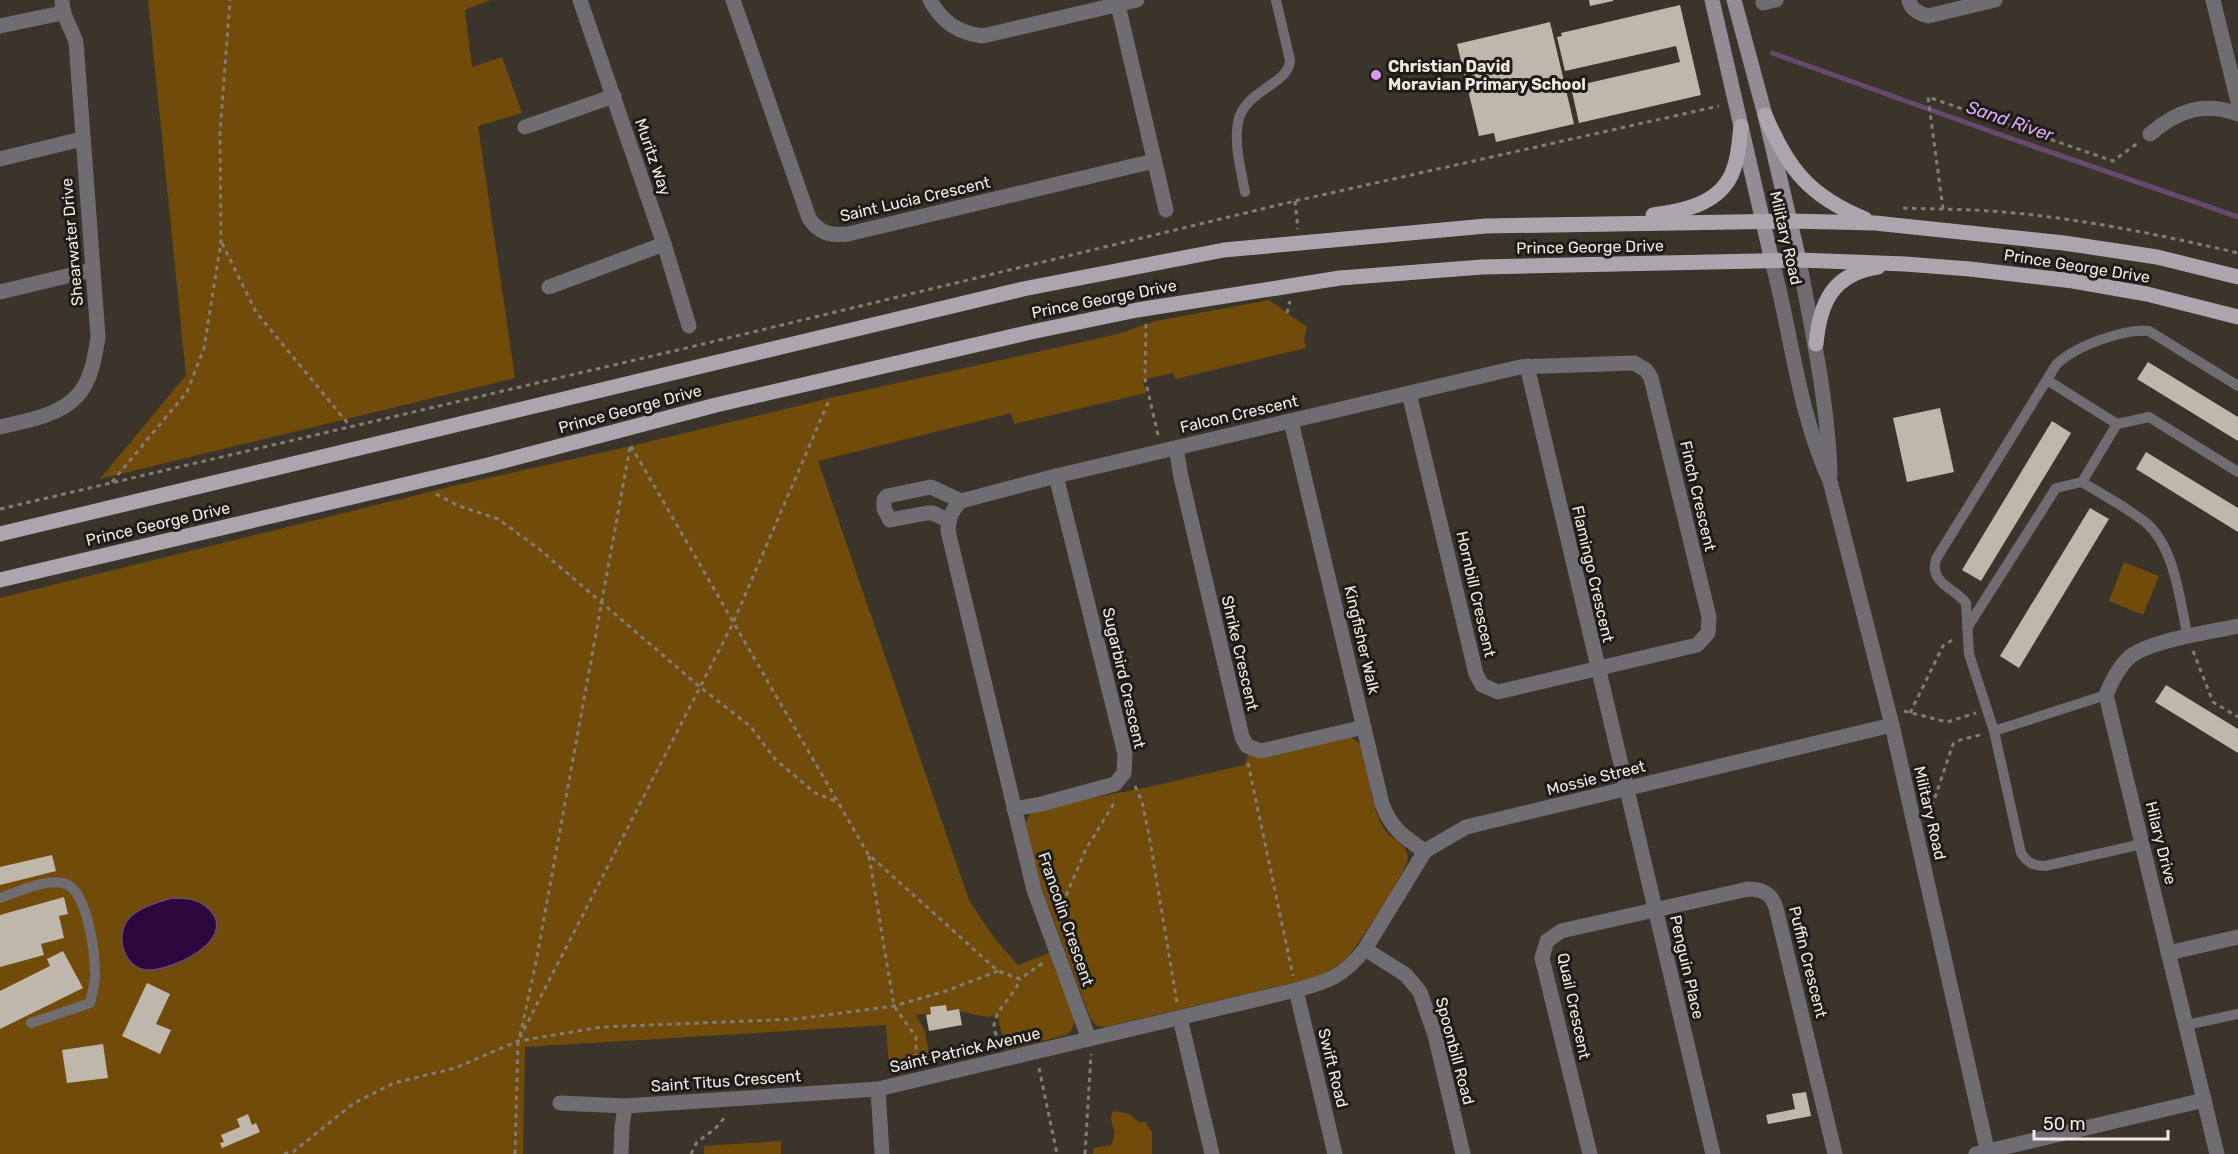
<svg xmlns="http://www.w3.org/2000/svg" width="2238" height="1154" viewBox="0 0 2238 1154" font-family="Rubik,sans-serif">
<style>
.green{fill:#704b09}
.water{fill:#2c063c;stroke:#664a6e;stroke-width:1.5}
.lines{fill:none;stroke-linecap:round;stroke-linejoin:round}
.stream{stroke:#664a6e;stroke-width:5}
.building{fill:#bfb7ac}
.path{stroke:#827d75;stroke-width:3;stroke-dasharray:4.5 4.5;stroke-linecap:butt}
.service{stroke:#706d72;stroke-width:10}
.minor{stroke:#706d72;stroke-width:15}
.tertiary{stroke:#706d72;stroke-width:15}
.secondary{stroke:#928d94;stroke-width:15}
.primary{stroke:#aba5ae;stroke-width:15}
.poi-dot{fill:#d89af8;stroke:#1f1c18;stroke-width:2}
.labels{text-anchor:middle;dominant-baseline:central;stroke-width:6;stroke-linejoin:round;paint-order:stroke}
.poi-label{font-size:16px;font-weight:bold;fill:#eee9e3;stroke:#1f1c18;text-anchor:start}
.street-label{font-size:16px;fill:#eee9e3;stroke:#1f1c18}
.water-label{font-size:18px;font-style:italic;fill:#dca8f8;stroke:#1f1c18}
</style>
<rect width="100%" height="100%" fill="#3a342b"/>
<g class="green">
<path d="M148 0H490L465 10 472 67 502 57 522 113 478 126 515 378 100 479 186 375Z"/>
<path d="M1269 300 1307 327 1304 339 1306 348 1175 379 1173 373 1145 379 1143 381 1146 393 1014 424 1011 413 818 461 969 900 992 935 1018 965 1049 953 1075 1021 1071 1031 1066 1035 1006 1050 997 1015C980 1021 966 1008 947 1011L945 1005 931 1007V1014L916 1015 925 1031 930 1061 889 1070 886 1025 525 1047 523 1154H0V598L461 484 631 446 830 398 1118 334 1156 321Z"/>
<path d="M2124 562 2159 576 2143 615 2109 601Z"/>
<path d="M1351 737 1360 744 1362 749C1368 771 1372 809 1383 827 1391 841 1408 842 1408 859 1405 873 1357 948 1346 959 1336 967 1325 973 1313 978L1105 1027 1097 1026 1091 1020 1039 881 1025 825 1030 814 1037 809 1153 786 1244 765 1249 753Z"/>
<path d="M1115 1111 1129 1114 1139 1122H1145L1152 1132V1154H1093L1094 1148 1111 1145C1120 1129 1108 1125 1112 1112Z"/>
<path d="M781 1141V1154H704V1146Z"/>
</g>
<path class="water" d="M172 898C187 898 199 899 210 910 238 940 172 971 148 970 123 969 114 934 130 917 139 908 160 901 172 898Z"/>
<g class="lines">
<path class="stream" d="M1772 53 1998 134 2238 217"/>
</g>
<g class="building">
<path d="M1589 0H1613V1L1590 6Z"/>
<path d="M1680 5 1701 95 1579 123 1571 87 1680 62 1676 46 1565 71 1557 37 1562 36 1561 33Z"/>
<path d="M1550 22 1574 124 1496 142 1494 133 1479 136 1457 44Z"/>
<path d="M2148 362 2238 417V441L2137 379Z"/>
<path d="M1940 408 1954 472 1907 482 1893 418Z"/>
<path d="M2052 421 2071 433 1981 581 1962 570Z"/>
<path d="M2146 452 2238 508V532L2136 469Z"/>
<path d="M2090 508 2109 519 2019 668 2000 656Z"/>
<path d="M2166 685 2238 729V753L2155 702Z"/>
<path d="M52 855 56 871 0 885V867Z"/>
<path d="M64 897 68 914 59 916 64 938 41 944 44 955 0 967V915Z"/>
<path d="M63 951 83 988 0 1029V991L50 966 47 959Z"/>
<path d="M147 983 170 994 156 1024 171 1030 160 1054 122 1036Z"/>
<path d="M946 1005 947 1011 959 1009 962 1025 929 1031 926 1015 931 1014 930 1007Z"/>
<path d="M103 1044 108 1078 67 1083 62 1050Z"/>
<path d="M1806 1092 1811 1116 1768 1124 1766 1115 1795 1109 1792 1094Z"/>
<path d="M248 1114 252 1125 256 1123 260 1132 222 1148 220 1143 224 1142 221 1135 240 1127 237 1119Z"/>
</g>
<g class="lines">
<g class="path">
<path d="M1295 201 1298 229"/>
<path d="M1903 208C1932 209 1961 209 1990 211 2074 217 2157 234 2238 253"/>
<path d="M1943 209 1928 97 2113 161 2139 142"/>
<path d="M222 243 256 312 350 426"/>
<path d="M1287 313 1290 301"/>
<path d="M1146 324 1145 379 1158 435"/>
<path d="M631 446 868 854 998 971 1020 979 1044 962"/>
<path d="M112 482 187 392 204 348 221 242 220 133 230 0"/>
<path d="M436 494 459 506 498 519 538 548 700 687 750 726 775 759 815 793 838 802"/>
<path d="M0 509 699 345 1295 201 1719 106"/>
<path d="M2193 651 2213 702 2238 717"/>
<path d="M1904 711 1947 722 1976 713"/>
<path d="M1910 713 1943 646 1955 638"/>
<path d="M1248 763 1293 976"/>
<path d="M1135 786 1142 802 1149 835 1177 1003"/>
<path d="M1929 815 1953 744 1960 740 1980 735"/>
<path d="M869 856 894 1006 916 1037V1065"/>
<path d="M1059 912 1086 849 1116 800"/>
<path d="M520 1036 536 962 630 447"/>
<path d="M999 1044C998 1039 994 1031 994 1026 995 1008 1015 996 1020 979"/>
<path d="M1039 1068 1057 1154"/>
<path d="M284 1154 293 1152 354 1103 394 1083 455 1068 518 1041 602 1027 796 1019 894 1006 946 991 998 971"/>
<path d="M515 1154 518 1041 733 623 830 398"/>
<path d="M691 1154 697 1142 715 1129 726 1116"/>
<path d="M1085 1154 1091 1054"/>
</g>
<g class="service">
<path d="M1245 192C1241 170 1234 145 1238 122 1245 89 1289 85 1290 60L1276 0"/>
<path d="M2047 380 2117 424 2149 417 2238 472"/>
<path d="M2082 482C2103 495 2126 507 2145 522 2175 546 2180 602 2188 638"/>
<path d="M1967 628 2056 488 2082 482 2117 424"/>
<path d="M1994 731 2106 695"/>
<path d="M2142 844 2045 866C2033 866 2028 863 2021 853L1994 731 1969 654 1966 603C1954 587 1929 584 1936 559L2056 365C2073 347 2124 328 2149 331L2238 386"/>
<path d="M0 898C18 892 44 879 63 883 88 888 95 954 95 975 95 984 92 994 90 1003L31 1023"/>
<path d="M2186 1025 2238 1014"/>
</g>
<g class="minor">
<path d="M580 0 664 244 689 326"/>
<path d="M733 0 809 218C819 233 830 236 848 234L1154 161"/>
<path d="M930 0C942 22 958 33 983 36L1137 0"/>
<path d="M1909 0C1911 10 1919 13 1928 16L1995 0"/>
<path d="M2213 0 2238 102"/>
<path d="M1763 3 1776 0"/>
<path d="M1118 5 1166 210"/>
<path d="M0 26 62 13"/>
<path d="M525 127 614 96"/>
<path d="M2150 134C2177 111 2203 101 2238 114"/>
<path d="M0 159 82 139"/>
<path d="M549 287 664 244"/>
<path d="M0 292 92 270"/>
<path d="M1527 366 1713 1154"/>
<path d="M1291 421 1382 804C1392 829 1403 837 1425 851"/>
<path d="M0 427C25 421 60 416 78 395 92 379 95 356 98 337L76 42C71 27 62 16 62 0"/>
<path d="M1176 448 1181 477 1242 737 1247 746 1261 751 1364 727"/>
<path d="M949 521 933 513H927L890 520 884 509V500L887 496 931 487 961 501"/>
<path d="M1014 809 1041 804 1115 784 1124 773 1125 754 1056 476"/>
<path d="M1365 949 1406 975 1420 992 1435 1035 1463 1154"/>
<path d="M2168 953 2238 937"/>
<path d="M1296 990 1335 1154"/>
<path d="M1180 1018 1212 1154"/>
<path d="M1089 1039 1034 890 948 531C949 517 951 511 961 501L1056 476 1520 367 1634 363 1646 370 1651 378 1709 617 1708 633 1697 645 1498 692 1482 685 1476 674 1409 393"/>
<path d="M560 1103 625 1106 878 1089"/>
<path d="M621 1154 622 1127 625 1106"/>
<path d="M1590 1154 1542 958 1547 941 1561 931 1748 889C1763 889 1772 894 1776 908L1835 1154"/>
<path d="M1976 1154 2204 1100"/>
<path d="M2217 1154 2106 695C2112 680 2119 666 2131 656 2152 640 2211 632 2238 626"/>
</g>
<g class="tertiary">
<path d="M1799 260C1812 331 1828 402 1830 474"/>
<path d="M1772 261C1792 335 1798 412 1830 481L1892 725 1988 1154"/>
<path d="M882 1154 878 1089 1296 990C1327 982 1344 976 1365 949L1425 851 1466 827 1892 725"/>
</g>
<g class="secondary">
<path d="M1712 0 1772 261"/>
<path d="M1734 0 1765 115 1799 260"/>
</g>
<g class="primary">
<path d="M1765 115C1788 169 1809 196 1865 219"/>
<path d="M1653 215C1685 211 1723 203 1734 168 1739 155 1739 140 1741 126"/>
<path d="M1816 344C1820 303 1832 274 1878 267"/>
<path d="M0 534 1023 289 1224 250 1486 226 1790 221 1875 223 2064 243 2157 257 2238 277"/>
<path d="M0 580 488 465 716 405 1031 332 1137 310 1340 278 1482 267 1799 260 1905 264 1970 269 2073 281 2147 294 2238 317"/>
</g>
</g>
<circle class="poi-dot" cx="1376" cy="75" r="6"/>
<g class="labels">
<g class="poi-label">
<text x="1388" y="66">Christian David<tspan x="1388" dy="18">Moravian Primary School</tspan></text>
</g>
<g class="street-label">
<text transform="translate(653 157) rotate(71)">Muritz Way</text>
<text transform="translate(915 199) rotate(-13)">Saint Lucia Crescent</text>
<text transform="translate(1786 238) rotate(77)">Military Road</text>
<text transform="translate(72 242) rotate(-95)">Shearwater Drive</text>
<text transform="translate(1590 247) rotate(-1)">Prince George Drive</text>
<text transform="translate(2077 266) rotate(9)">Prince George Drive</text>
<text transform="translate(1104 299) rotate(-11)">Prince George Drive</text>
<text transform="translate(630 409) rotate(-15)">Prince George Drive</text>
<text transform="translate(1239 414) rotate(-13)">Falcon Crescent</text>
<text transform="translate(1698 496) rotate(77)">Finch Crescent</text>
<text transform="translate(158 524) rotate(-13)">Prince George Drive</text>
<text transform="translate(1593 574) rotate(77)">Flamingo Crescent</text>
<text transform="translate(1476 594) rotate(77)">Hornbill Crescent</text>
<text transform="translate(1362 640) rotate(77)">Kingfisher Walk</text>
<text transform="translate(1240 653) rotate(77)">Shrike Crescent</text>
<text transform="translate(1124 678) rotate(77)">Sugarbird Crescent</text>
<text transform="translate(1596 778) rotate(-14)">Mossie Street</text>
<text transform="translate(1930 813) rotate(77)">Military Road</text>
<text transform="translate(2161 843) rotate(76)">Hilary Drive</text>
<text transform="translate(1066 919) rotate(71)">Francolin Crescent</text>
<text transform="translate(1808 962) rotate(76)">Puffin Crescent</text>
<text transform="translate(1687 967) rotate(77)">Penguin Place</text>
<text transform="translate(1574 1006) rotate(78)">Quail Crescent</text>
<text transform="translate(965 1050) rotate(-13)">Saint Patrick Avenue</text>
<text transform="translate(1455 1051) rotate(75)">Spoonbill Road</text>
<text transform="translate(1333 1068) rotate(76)">Swift Road</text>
<text transform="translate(726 1081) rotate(-4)">Saint Titus Crescent</text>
</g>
<g class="water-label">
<text transform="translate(2010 121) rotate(19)">Sand River</text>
</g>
</g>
<path d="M2034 1130v9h134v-9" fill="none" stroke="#eee9e3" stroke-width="3"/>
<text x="2043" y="1130" font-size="18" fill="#eee9e3" stroke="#1f1c18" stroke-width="4.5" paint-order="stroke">50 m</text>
</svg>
